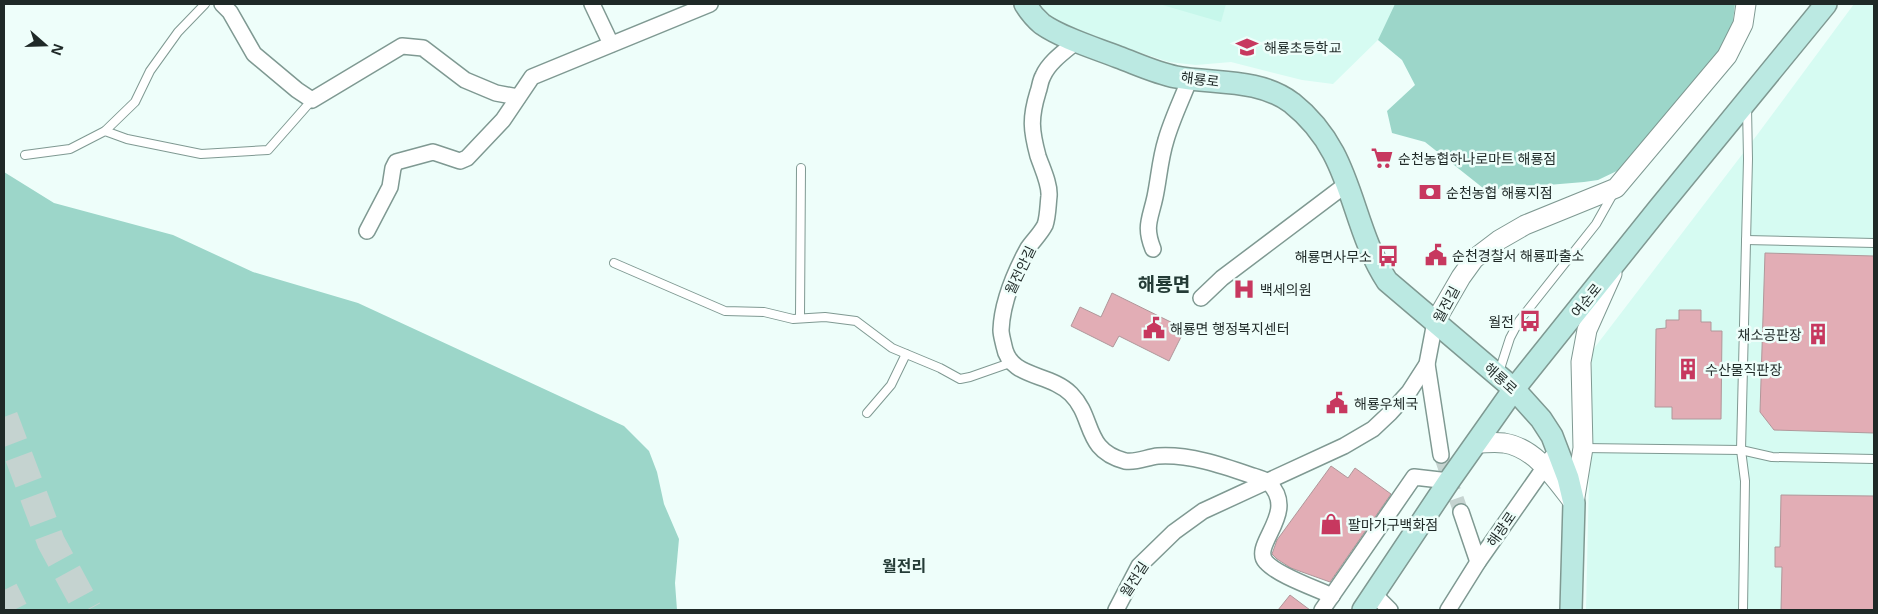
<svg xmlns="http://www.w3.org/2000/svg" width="1878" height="614" viewBox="0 0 1878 614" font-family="'Noto Sans','Noto Sans KR',sans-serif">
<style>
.built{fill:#d6fbf2}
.green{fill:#c7f7eb}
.forest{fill:#9cd6c9}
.building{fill:#e2adb5;stroke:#b0979a}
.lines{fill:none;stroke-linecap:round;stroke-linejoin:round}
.minor-tunnel{stroke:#c5d3d0;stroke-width:15;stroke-dasharray:15 8;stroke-linecap:butt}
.motorway-tunnel{stroke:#c5d3d0;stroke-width:28;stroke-dasharray:28 14;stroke-linecap:butt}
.service-casing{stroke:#7f9992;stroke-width:10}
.minor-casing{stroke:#7f9992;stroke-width:18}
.tertiary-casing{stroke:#7f9992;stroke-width:21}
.secondary-casing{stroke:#7f9992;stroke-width:24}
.service{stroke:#fff;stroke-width:8}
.minor{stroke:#fff;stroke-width:15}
.tertiary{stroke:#fff;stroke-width:19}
.secondary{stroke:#bbe9e2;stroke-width:21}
.labels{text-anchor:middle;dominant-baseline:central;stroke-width:5;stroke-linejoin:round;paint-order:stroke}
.poi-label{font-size:14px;fill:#1f2927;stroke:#eefefa;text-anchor:start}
.street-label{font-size:14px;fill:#1f2927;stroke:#eefefa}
.quarter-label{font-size:16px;font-weight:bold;fill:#253c37;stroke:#eefefa}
.district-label{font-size:19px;font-weight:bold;fill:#253c37;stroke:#eefefa}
</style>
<rect width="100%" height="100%" fill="#eefefa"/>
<g class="built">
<path d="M1037 4H1397L1383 35 1333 84 1302 80 1231 62 1196 65 1169 62 1141 53 1059 24 1052 19Z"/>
<path d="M1854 4H1874V610H1586L1592 351 1757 135Z"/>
</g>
<path class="green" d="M1159 4H1226L1221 22Z"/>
<g class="forest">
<path d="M1395 4H1735L1733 21 1724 48 1621 169 1598 180 1584 182 1502 189 1483 188 1425 142 1392 133 1387 111 1415 85 1402 60 1378 40Z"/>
<path d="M4 172 54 203 173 235 253 272 358 303 624 426 649 451 657 472 664 504 679 539 675 583 677 610H4Z"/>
</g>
<g class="building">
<path d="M1765 253 1874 256V433L1774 430 1760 412Z"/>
<path d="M1112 293 1185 329 1169 361 1119 336 1113 347 1071 326 1080 307 1101 317Z"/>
<path d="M1679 310H1701V322H1711V331H1722L1721 419H1672V407H1655L1656 329 1666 328V320H1679Z"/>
<path d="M1331 466 1348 478 1355 468 1391 494 1330 582 1291 568 1277 559 1272 554 1277 540Z"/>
<path d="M1781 495 1874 496V610H1781L1782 567H1775V547H1780Z"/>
<path d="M1290 595 1310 610H1278Z"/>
</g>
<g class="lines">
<path class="minor-tunnel" d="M1441 455 1461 512"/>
<g class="motorway-tunnel">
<path d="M4 417 51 542 88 610"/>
<path d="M4 590 14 610"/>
</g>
<g class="service-casing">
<g id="service">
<path d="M105 131 135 102 150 71 178 32 205 4"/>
<path d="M25 155 70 149 105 131 127 139 201 154 268 150 312 100"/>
<path d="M1746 240 1874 243"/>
<path d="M614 263 725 311 764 312 793 319 825 317 856 321 892 348 940 368 960 379 970 377 1010 363"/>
<path d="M800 318 801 168"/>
<path d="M1499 372 1510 338 1519 321 1596 224 1614 192"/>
<path d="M867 413 891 385 906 354"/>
<path d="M1583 448 1741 450 1772 457 1874 459"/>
<path d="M1743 610 1745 481 1741 450 1748 159 1747 107"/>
</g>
</g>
<g class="minor-casing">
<g id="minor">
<path d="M222 4 230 12 254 54 297 90 312 100 402 46 423 48 465 80 496 93 518 97"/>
<path d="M592 4 611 44"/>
<path d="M1077 41C1065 51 1049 62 1043 76 1040 81 1040 87 1038 92 1030 118 1031 130 1038 156 1042 168 1050 184 1049 196 1048 204 1048 217 1045 225 1041 233 1033 241 1028 248 1015 272 1002 303 1001 330 1001 335 1003 341 1004 346 1010 379 1049 372 1071 394 1095 418 1083 450 1125 461 1137 463 1147 457 1158 456 1189 454 1221 465 1250 475 1256 477 1265 479 1269 483 1299 513 1250 545 1266 562 1277 575 1315 588 1332 596"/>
<path d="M367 231 390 187 393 168 396 162 433 152 460 161 467 158 503 120 532 77 710 4"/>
<path d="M1153 249C1144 226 1150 220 1155 197 1159 178 1160 159 1166 140 1172 119 1182 99 1190 78"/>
<path d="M1201 298 1222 278 1348 183"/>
<path d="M1427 364 1441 455"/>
<path d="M1461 512 1478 562"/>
<path d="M1374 594 1390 610"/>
<path d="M1116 610 1139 566 1174 532 1203 511 1344 446 1373 429 1390 413 1409 392 1427 364 1435 322"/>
<path d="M1322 610 1414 477 1449 481"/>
<path d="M1448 610 1478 562 1551 458"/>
</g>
</g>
<g class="tertiary-casing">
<g id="tertiary">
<path d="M1435 322 1461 277 1474 259 1499 240 1525 225 1616 188 1727 56 1743 24 1746 4"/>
<path d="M1477 443C1486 443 1495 442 1504 443 1536 448 1556 480 1574 503L1583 448 1581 362 1587 330 1612 274"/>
</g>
</g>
<g class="secondary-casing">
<g id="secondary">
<path d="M1025 4C1030 12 1035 18 1042 24 1062 38 1095 48 1118 57 1137 64 1156 73 1176 77 1214 84 1259 78 1292 103 1355 153 1348 221 1387 281L1514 389 1541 419 1552 436 1568 478 1574 503 1571 610"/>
<path d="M1363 610 1449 481 1514 389 1659 208 1826 4"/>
</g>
</g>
<use href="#service" class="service"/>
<use href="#minor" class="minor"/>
<use href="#tertiary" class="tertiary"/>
<use href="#secondary" class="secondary"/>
</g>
<defs>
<g id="school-bare" transform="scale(1.725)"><path d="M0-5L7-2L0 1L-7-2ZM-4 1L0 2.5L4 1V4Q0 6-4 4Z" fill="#c7385f" stroke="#eefefa" stroke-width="2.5" paint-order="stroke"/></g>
<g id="supermarket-bare" transform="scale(1.725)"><path d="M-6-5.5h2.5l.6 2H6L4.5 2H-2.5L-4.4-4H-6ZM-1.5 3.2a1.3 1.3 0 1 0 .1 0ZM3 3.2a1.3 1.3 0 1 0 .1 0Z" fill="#c7385f" stroke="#eefefa" stroke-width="2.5" paint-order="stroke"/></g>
<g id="bank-bare" transform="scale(1.725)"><path d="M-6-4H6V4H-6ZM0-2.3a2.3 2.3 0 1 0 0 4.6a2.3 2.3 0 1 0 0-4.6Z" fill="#c7385f" stroke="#eefefa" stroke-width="2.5" paint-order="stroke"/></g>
<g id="civic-bare" transform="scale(1.725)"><path d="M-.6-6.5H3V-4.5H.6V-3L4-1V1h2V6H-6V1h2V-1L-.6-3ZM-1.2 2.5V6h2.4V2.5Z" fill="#c7385f" stroke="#eefefa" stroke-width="2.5" paint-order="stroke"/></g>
<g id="bus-bare" transform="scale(1.725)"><path d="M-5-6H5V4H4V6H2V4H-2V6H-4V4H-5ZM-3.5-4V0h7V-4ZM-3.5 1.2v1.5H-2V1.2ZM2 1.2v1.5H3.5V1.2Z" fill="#c7385f" stroke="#eefefa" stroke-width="2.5" paint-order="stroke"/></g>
<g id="hospital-bare" transform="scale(1.725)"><path d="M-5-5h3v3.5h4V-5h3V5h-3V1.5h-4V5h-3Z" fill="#c7385f" stroke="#eefefa" stroke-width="2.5" paint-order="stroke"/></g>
<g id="building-bare" transform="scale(1.725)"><path d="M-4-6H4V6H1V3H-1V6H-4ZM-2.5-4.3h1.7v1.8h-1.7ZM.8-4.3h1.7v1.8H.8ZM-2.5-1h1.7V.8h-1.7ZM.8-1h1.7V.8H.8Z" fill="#c7385f" stroke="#eefefa" stroke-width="2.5" paint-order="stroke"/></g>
<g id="shop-bare" transform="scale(1.725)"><path d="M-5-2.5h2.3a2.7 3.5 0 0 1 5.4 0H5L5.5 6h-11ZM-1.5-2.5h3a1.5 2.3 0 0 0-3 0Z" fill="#c7385f" stroke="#eefefa" stroke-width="2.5" paint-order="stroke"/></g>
</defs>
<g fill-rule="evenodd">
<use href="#school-bare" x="1247" y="47"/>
<use href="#supermarket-bare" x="1382" y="158"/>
<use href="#bank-bare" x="1430" y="192"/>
<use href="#civic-bare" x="1436" y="255"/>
<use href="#bus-bare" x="1388" y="256"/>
<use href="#hospital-bare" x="1244" y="289"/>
<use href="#bus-bare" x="1530" y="321"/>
<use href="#civic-bare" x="1154" y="328"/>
<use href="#building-bare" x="1818" y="334"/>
<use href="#building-bare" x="1688" y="369"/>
<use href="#civic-bare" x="1337" y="403"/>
<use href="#shop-bare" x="1331" y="524"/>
</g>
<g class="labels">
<g class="poi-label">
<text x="1264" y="47">해룡초등학교</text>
<text x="1398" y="158">순천농협하나로마트 해룡점</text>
<text x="1446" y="192">순천농협 해룡지점</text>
<text x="1452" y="255">순천경찰서 해룡파출소</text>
<text x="1372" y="256" text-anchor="end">해룡면사무소</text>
<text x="1260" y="289">백세의원</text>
<text x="1514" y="321" text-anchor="end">월전</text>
<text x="1170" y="328">해룡면 행정복지센터</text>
<text x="1802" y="334" text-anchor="end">채소공판장</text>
<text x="1705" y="369">수산물직판장</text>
<text x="1354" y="403">해룡우체국</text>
<text x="1348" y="524">팔마가구백화점</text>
</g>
<g class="street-label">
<text transform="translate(1200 79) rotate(7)">해룡로</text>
<text transform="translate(1020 270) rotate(-64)">월전안길</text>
<text transform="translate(1586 300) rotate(-51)">여순로</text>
<text transform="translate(1446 304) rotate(-62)">월전길</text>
<text transform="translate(1501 378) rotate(42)">해룡로</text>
<text transform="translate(1501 529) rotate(-55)">해광로</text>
<text transform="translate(1134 579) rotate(-57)">월전길</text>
</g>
<g class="quarter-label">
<text x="904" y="566">월전리</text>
</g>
<g class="district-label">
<text x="1164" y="284">해룡면</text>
</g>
</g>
<rect width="1878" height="614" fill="none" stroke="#1f2927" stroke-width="10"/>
<g transform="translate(45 45) rotate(110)" stroke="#eefefa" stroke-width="4" paint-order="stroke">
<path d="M0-4L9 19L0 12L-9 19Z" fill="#1f2927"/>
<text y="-8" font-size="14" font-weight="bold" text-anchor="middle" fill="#1f2927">N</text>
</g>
</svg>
